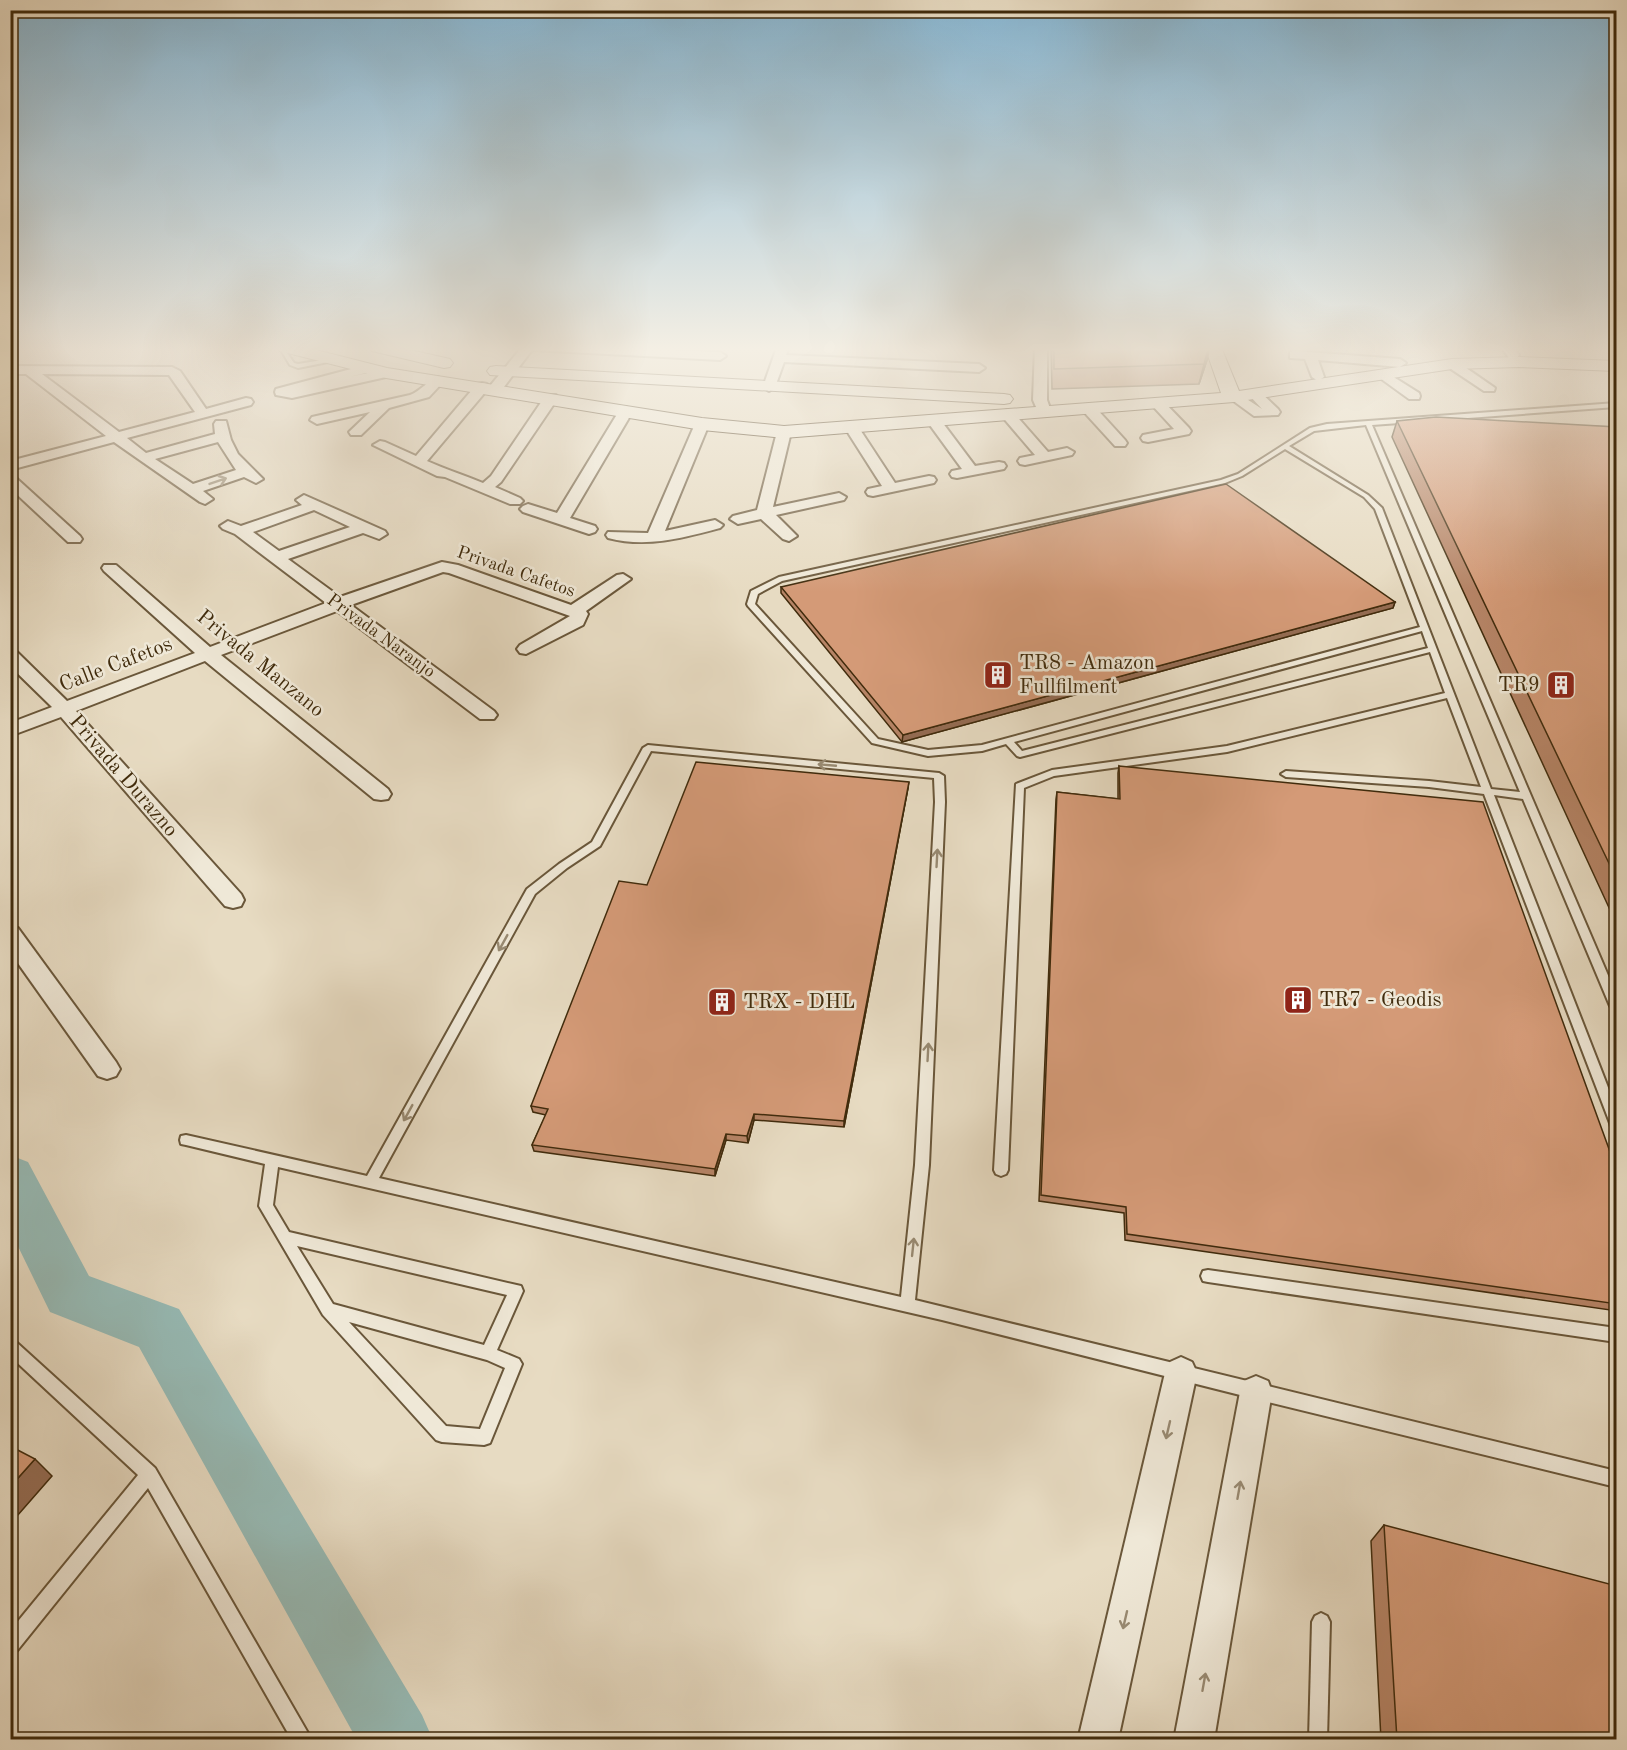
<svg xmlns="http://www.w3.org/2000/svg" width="1627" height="1750" viewBox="0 0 1627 1750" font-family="'Old Standard TT',serif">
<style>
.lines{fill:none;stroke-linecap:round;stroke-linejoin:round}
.river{fill:#97bbb6;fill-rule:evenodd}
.lane-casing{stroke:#6a573a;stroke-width:4}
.street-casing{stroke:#6a573a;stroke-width:4}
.secondary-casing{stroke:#402b0c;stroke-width:2}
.lane{fill:#efe8d7;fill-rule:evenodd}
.street{fill:#efe8d7;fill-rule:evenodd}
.secondary{fill:#efe8d7;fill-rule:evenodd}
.wall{fill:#b68466;stroke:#402b0c;stroke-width:1.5}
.shaded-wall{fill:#946c53;stroke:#402b0c;stroke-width:1.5}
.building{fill:#d49a77;stroke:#402b0c;stroke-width:1.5}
.oneway{stroke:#988a72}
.labels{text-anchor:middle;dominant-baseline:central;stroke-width:5;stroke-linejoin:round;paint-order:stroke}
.far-street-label{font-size:18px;fill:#402b0c;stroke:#efe8d7}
.poi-label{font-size:21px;fill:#402b0c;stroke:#efe8d7;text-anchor:start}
.street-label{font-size:21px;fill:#402b0c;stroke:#efe8d7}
</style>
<rect width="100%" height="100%" fill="#e7dbc2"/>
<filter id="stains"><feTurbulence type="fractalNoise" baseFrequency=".00333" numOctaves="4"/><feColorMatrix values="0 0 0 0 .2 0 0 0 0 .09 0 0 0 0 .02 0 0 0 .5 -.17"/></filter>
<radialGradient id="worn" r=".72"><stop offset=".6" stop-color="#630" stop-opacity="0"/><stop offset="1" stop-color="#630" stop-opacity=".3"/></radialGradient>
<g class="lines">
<path class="river" d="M10 1155 28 1162 89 1276 179 1309 422 1715 433 1740H357L139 1347 50 1312 10 1230Z"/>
<g class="lane-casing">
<g id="lane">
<path d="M279 347H283L294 363 298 364 335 358 338 360 298 368 290 365Z"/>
<path d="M1616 403V407L1372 425 1616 994V1010L1612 1009 1610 1006 1523 799 1494 795 1616 1108V1128L1611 1127 1610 1123 1484 794 1429 787 1286 777 1281 774 1286 771 1429 781 1481 787 1447 698 1227 752 1054 776 1024 788 1008 1170 1006 1174 1001 1176 996 1174 994 1170 1016 784 1052 770 1227 746 1445 693 1430 652 1020 757 1017 756 1006 744 982 751 928 756 872 743 748 606 747 604 751 591 779 577 1221 480 1238 474 1310 428 1327 424ZM1366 425 1520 792 1491 789 1382 508 1368 495 1289 446 1314 431ZM1285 449 1364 497 1375 509 1420 627 982 745 928 750 878 739 755 604 758 594 782 581 1225 483 1242 476ZM1422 631 1428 648 1022 751 1014 742Z"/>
<path d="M648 745 939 773 944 776 945 802 929 1165 915 1300 1616 1471V1487L1256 1399 942 1320 278 1167 273 1205 289 1232 521 1286 523 1291 497 1350 519 1359 522 1364 490 1443 484 1445 442 1442 436 1440 323 1315 259 1206 265 1164 186 1145 181 1144 180 1140 181 1136 186 1135 367 1176 527 889 559 864 592 842 643 748ZM651 751 934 778 935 802 915 1165 901 1297 379 1178 535 894 567 868 600 846ZM297 1246 507 1295 484 1345 333 1304ZM349 1322 487 1360 505 1368 480 1429 446 1426Z"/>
<path d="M1208 1270 1616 1328V1342L1208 1282 1203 1281 1201 1276 1203 1271Z"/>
<path d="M10 1339 15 1341 155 1468 312 1740H292L148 1488 16 1652 10 1655V1631L138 1475 10 1356Z"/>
<path d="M1321 1613 1327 1616 1330 1622 1327 1740H1309L1312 1622 1315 1616Z"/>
</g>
</g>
<g class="street-casing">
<g id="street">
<path d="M522 347H600L720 352 726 356 720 360 532 350 500 392H490L489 389 490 386Z"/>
<path d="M777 347H789L786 355 979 364 985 368 979 372 784 362 775 387 769 391 763 387Z"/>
<path d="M1035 347H1047V400L1051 411 1044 415 1039 414 1033 400Z"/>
<path d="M1501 347H1513L1519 355 1517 358H1509Z"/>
<path d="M1294 351 1400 359 1406 363 1400 367 1318 360 1324 377 1318 381 1312 377 1305 359 1290 358V352Z"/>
<path d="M1452 360 1456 361 1495 388 1494 391H1484L1448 367 1446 364Z"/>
<path d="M366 365 372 369 370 372 349 377 386 369 392 373 386 377 292 398 276 395 275 392 276 389Z"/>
<path d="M10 366 172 367 180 371 206 409 246 398 251 399 253 402 251 405 127 438 146 453 215 434 214 424 216 421H226L231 440 238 454 263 479 256 483 244 477 203 491 213 499 205 504 200 502 114 442 10 470V461L106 436 26 374H10ZM42 374 169 375 195 412 119 432ZM218 442 236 470 193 484 155 459Z"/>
<path d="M1384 371 1419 393 1420 396 1419 399H1409L1380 378 1378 375 1380 372Z"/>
<path d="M438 377 444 381 429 397 389 408 361 435H351L349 432 370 412 317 424 310 420 312 417 410 395C421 391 428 380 438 377Z"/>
<path d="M482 383 487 384 488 387 487 390 427 461C445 469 463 475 483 483L491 476 546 395H556L558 398 501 482 495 487 520 498 523 501 520 504H510L445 477 437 476 373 445 380 441 385 442 416 456 477 384Z"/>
<path d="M1254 390 1259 391 1278 409 1280 412 1278 415 1254 416 1228 397 1229 394H1239L1262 409 1248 394Z"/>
<path d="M1157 399 1162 400 1189 428 1191 431 1189 434 1148 442 1143 441 1141 438 1143 435 1174 429 1150 403Z"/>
<path d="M1089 405 1094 406 1125 440 1127 443 1125 446H1115L1084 412 1082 409 1084 406Z"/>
<path d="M626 407 633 411 570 518 595 526 597 529 595 532 589 534 523 512 520 509 523 506 528 504 557 513 619 411Z"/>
<path d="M1007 410 1012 411 1048 452 1067 448 1074 452 1072 455 1025 465 1020 464 1018 461 1020 458 1035 455 1000 414Z"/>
<path d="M934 417 939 418 975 466 999 462 1004 463 1006 466 1004 469 957 478 952 477 950 474 952 471 962 469 927 421Z"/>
<path d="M702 420 709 424 665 531 715 520 723 525 720 528C683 538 647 548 608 538L606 535 608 532 648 533 695 424Z"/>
<path d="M852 424 857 425 895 483 929 476 934 477 936 480 934 483 873 496 868 495 866 492 868 489 882 486 845 428Z"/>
<path d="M784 428 791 432 773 507 839 493 846 497 844 500 776 515 797 536 789 541 783 539 761 519 738 524 730 519 733 516 757 510 777 432Z"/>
<path d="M10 476 15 477 80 536 82 539 80 542H68L10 488Z"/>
<path d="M304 495 385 531 387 534 379 539 363 533 288 559 340 597 442 562 458 565 571 605 617 575 623 574 631 579 586 611 588 614 583 625 526 654 520 653 517 649 520 645 570 616 449 573 443 572 351 605 494 711 497 715 494 719H480L337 611 221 655 388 789 391 794 388 799 381 800 374 799 205 661 76 711 241 894 244 900 241 906 233 908 225 906 61 717 10 736V723L52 707 10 666V650L16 651 67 701 195 653 104 571 102 568 104 565H116L210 647 326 603 235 534 223 529 220 526 228 521 241 526 302 505 296 500ZM314 510 350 527 279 551 253 532Z"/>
<path d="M10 926 18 928 116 1062 120 1069 116 1076 107 1079 98 1076 10 952Z"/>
<path d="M1181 1357 1192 1362 1197 1373 1118 1740H1078L1165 1373 1170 1362Z"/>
<path d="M1256 1376 1268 1381 1272 1392 1214 1740H1174L1240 1392 1244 1381Z"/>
</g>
</g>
<g class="secondary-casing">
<g id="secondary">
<path d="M278 347H304L387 368 702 418 784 426 1221 393 1205 347H1221L1239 391 1452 359 1519 357 1616 361V371L1519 367 1452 369 1234 402 784 438 702 430 386 378 280 351Z"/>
<path d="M370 347H397L450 359 453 363 450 367 444 368 372 351Z"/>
<path d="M496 366 1004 394 1010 395 1013 399 1010 403 1004 404 490 375 487 371 490 367Z"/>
</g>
</g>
<use href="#lane" class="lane"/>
<use href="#street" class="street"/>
<use href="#secondary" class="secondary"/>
</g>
<g class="wall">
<path d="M1051 346H1210L1207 360 1199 384 1052 389Z"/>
<path d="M1397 421 1617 427V925L1392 437Z"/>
<path d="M781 587 1395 602 1393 608 902 742 781 593Z"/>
<path d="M1119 766 1617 1171V1311L1125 1240 1124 1213 1039 1201 1056 799 1057 792 1118 799V773Z"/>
<path d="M908 788 844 1127 754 1120 748 1143 726 1140 715 1176 534 1151 532 1145 546 1115 533 1112 531 1106Z"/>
<path d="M1384 1525 1617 1740H1381L1371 1541Z"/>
</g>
<g class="shaded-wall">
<path d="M1209 346 1207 360 1199 384 1204 364Z"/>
<path d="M1395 602 1393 608 902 742 903 735Z"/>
<path d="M909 782 908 788 844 1127V1121Z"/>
<path d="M754 1114V1120L748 1143 747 1136Z"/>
<path d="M726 1134V1140L715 1176V1169Z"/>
<path d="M35 1459 52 1476 10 1524V1487Z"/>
</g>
<g class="building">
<path d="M1054 346H1209L1204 364 1054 369Z"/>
<path d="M1436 417 1617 427V880L1397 421Z"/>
<path d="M1226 484 1395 602 903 735 781 587Z"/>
<path d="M696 762 909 782 844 1121 754 1114 747 1136 726 1134 715 1169 532 1145 548 1109 531 1106 619 881 647 885Z"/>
<path d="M1119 766 1483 802 1617 1171V1304L1127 1234 1126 1207 1041 1195 1057 792 1120 799Z"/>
<path d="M10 1446 35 1459 10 1487Z"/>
<path d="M1384 1525 1617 1586V1740H1397Z"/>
</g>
<defs><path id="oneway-shaft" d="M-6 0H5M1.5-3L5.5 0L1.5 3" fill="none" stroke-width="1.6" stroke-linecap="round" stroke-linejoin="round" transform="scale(1.5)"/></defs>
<g class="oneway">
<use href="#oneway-shaft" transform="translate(218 481) rotate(-19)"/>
<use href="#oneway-shaft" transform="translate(827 765) rotate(-175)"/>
<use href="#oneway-shaft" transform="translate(937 858) rotate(-87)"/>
<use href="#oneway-shaft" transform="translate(503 943) rotate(119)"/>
<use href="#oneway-shaft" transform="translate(928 1052) rotate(-87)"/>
<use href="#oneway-shaft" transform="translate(408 1113) rotate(119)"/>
<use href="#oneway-shaft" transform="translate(913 1247) rotate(-84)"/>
<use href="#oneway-shaft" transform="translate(1168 1430) rotate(103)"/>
<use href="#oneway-shaft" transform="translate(1239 1490) rotate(-80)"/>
<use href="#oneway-shaft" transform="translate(1125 1620) rotate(103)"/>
<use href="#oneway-shaft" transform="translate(1204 1682) rotate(-80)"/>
</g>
<linearGradient id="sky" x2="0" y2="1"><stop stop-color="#87b7d4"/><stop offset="0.59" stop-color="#f4efe4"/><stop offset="1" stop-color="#f4efe4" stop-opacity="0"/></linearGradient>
<rect width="1627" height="592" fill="url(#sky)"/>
<defs>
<g id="building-square" transform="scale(1.5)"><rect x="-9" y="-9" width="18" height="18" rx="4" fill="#8f2418" stroke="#efe8d7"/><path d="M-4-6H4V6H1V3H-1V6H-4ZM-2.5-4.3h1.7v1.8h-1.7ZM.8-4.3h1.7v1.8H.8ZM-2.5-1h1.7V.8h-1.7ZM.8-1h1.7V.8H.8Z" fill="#fff"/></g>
</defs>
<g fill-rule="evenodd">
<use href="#building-square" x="998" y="675"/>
<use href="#building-square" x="1561" y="685"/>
<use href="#building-square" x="1298" y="1000"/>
<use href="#building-square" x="722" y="1002"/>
</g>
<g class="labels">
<g class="far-street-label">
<text transform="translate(516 572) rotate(19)">Privada Cafetos</text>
<text transform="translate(381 636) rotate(36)">Privada Naranjo</text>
</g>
<g class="poi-label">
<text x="1019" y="663">TR8 - Amazon<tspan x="1019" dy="24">Fullfilment</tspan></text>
<text x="1540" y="685" text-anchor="end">TR9</text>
<text x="1319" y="1000">TR7 - Geodis</text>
<text x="743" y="1002">TRX - DHL</text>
</g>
<g class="street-label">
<text transform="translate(260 664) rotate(39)">Privada Manzano</text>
<text transform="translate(116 665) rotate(-21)">Calle Cafetos</text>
<text transform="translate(123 776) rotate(49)">Privada Durazno</text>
</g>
</g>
<rect width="1627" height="1750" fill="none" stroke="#e7dbc2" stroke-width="36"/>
<rect x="12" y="12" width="1603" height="1726" fill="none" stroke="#402b0c" stroke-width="3"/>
<rect x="18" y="18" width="1591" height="1714" fill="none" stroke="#402b0c" stroke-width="1.5"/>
<rect width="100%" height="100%" filter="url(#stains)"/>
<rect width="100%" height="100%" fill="url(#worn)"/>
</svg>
